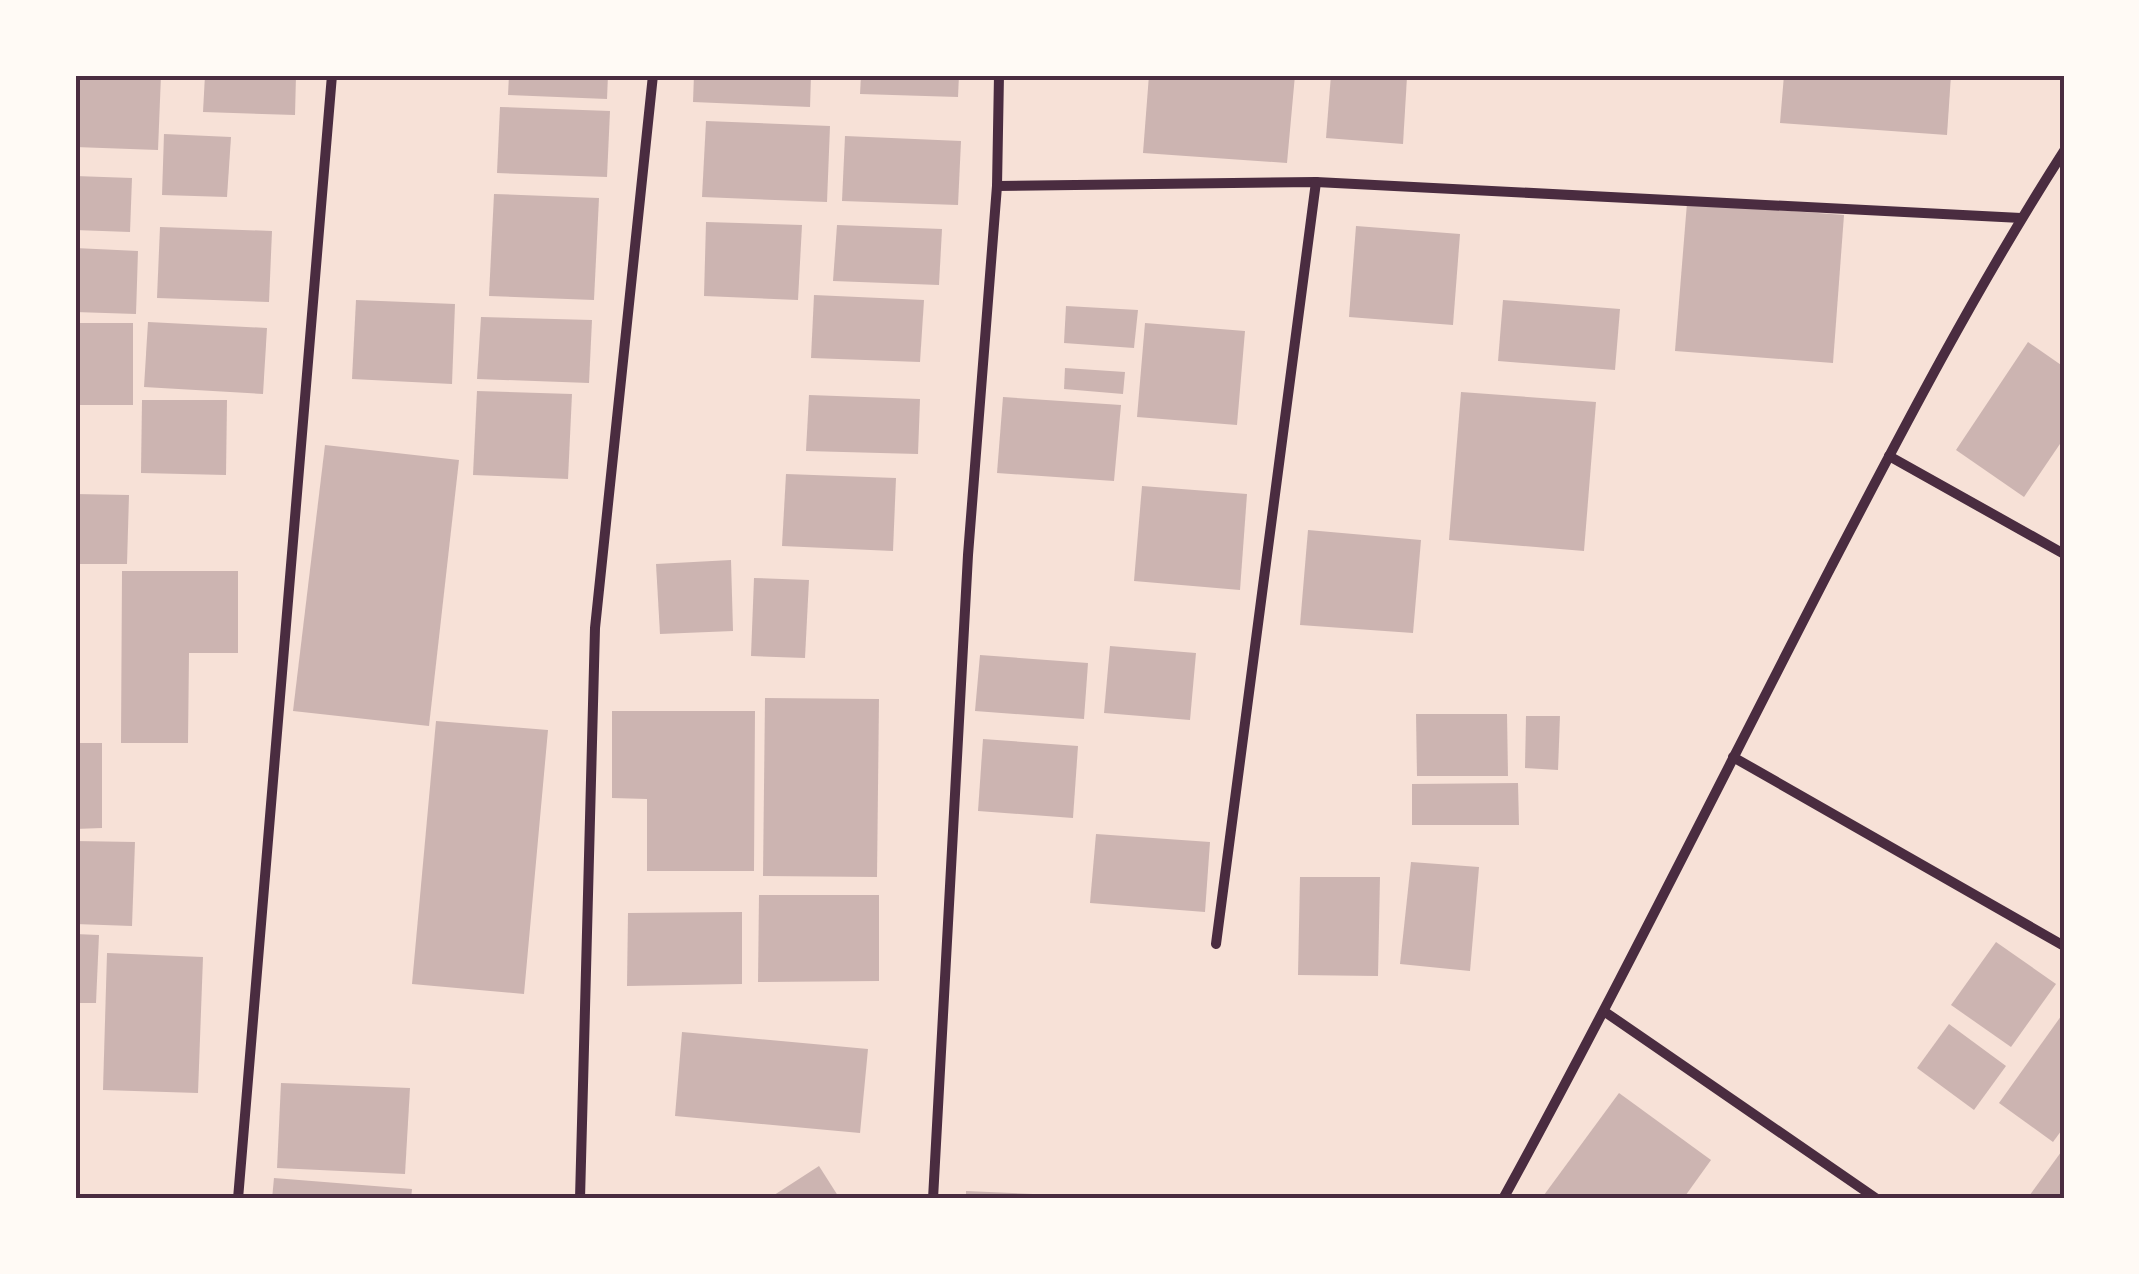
<svg xmlns="http://www.w3.org/2000/svg" width="2139" height="1274" viewBox="0 0 2139 1274" font-family="Raleway,sans-serif">
<style>
.building{fill:#ccb4b1}
.lines{fill:none;stroke-linecap:round;stroke-linejoin:round}
.minor{stroke:#4a2c40;stroke-width:10}
.neatline{fill:none;stroke:#4a2c40;stroke-width:4}
</style>
<rect width="100%" height="100%" fill="#f7e1d7"/>
<g class="building">
<path d="M75 75H161L158 150 75 147Z"/>
<path d="M205 75H296L295 115 203 112Z"/>
<path d="M509 75H608L607 99 508 95Z"/>
<path d="M694 75H811L810 107 693 102Z"/>
<path d="M861 75H959L958 97 860 94Z"/>
<path d="M1149 75H1295L1287 163 1143 153Z"/>
<path d="M1331 75 1407 77 1403 144 1326 138Z"/>
<path d="M1784 75H1951L1947 135 1780 123Z"/>
<path d="M500 107 610 111 607 177 497 173Z"/>
<path d="M706 121 830 126 827 202 702 197Z"/>
<path d="M164 134 231 137 227 197 162 195Z"/>
<path d="M845 136 961 141 958 205 842 201Z"/>
<path d="M75 176 132 178 130 232 75 230Z"/>
<path d="M494 194 599 198 594 300 489 296Z"/>
<path d="M1687 203 1844 215 1833 363 1675 351Z"/>
<path d="M706 222 802 225 798 300 704 296Z"/>
<path d="M837 225 942 229 939 285 833 281Z"/>
<path d="M1356 226 1460 234 1453 325 1349 317Z"/>
<path d="M160 227 272 231 269 302 157 298Z"/>
<path d="M75 248 138 251 136 314 75 312Z"/>
<path d="M814 295 924 300 920 362 811 358Z"/>
<path d="M356 300 455 304 452 384 352 379Z"/>
<path d="M1503 300 1620 309 1615 370 1498 361Z"/>
<path d="M1066 306 1138 310 1134 348 1064 343Z"/>
<path d="M481 317 592 320 589 383 477 379Z"/>
<path d="M148 322 267 328 263 394 144 387Z"/>
<rect x="75" y="323" width="58" height="82"/>
<path d="M1145 323 1245 331 1237 425 1137 417Z"/>
<path d="M2028 342 2064 367V438L2024 497 1956 450Z"/>
<path d="M1065 368 1125 372 1123 394 1064 389Z"/>
<path d="M477 391 572 394 568 479 473 475Z"/>
<path d="M1461 392 1596 402 1584 551 1449 540Z"/>
<path d="M809 395 920 399 918 454 806 451Z"/>
<path d="M1003 397 1121 405 1114 481 997 473Z"/>
<path d="M142 400H227L226 475 141 473Z"/>
<path d="M325 445 459 460 429 726 293 711Z"/>
<path d="M786 474 896 478 893 551 782 546Z"/>
<path d="M1142 486 1247 494 1240 590 1134 581Z"/>
<path d="M75 494 129 495 127 564H75Z"/>
<path d="M1308 530 1421 540 1413 633 1300 625Z"/>
<path d="M731 560 733 631 660 634 656 564Z"/>
<path d="M122 571H238V653H189L188 743H121Z"/>
<path d="M754 578 809 580 805 658 751 656Z"/>
<path d="M1110 646 1196 653 1190 720 1104 713Z"/>
<path d="M980 655 1088 663 1084 719 975 711Z"/>
<path d="M765 698 879 699 877 877 763 876Z"/>
<path d="M612 711H755L754 871H647V799L612 798Z"/>
<path d="M1416 714H1507L1508 776H1417Z"/>
<path d="M1526 716H1560L1558 770 1525 768Z"/>
<path d="M436 721 548 730 524 994 412 984Z"/>
<path d="M983 739 1078 746 1073 818 978 811Z"/>
<path d="M75 743H102V828L75 829Z"/>
<path d="M1518 783 1519 825H1412V784Z"/>
<path d="M1096 834 1210 842 1205 912 1090 903Z"/>
<path d="M75 841 135 842 132 926 75 924Z"/>
<path d="M1411 862 1479 867 1470 971 1400 964Z"/>
<path d="M1300 877H1380L1378 976 1298 975Z"/>
<path d="M759 895H879V981L758 982Z"/>
<path d="M742 912V984L627 986 628 913Z"/>
<path d="M75 934 99 935 96 1003H75Z"/>
<path d="M1996 942 2056 984 2011 1047 1951 1005Z"/>
<path d="M107 953 203 957 198 1093 103 1090Z"/>
<path d="M2064 1012V1127L2053 1142 1999 1103Z"/>
<path d="M1949 1024 2006 1066 1974 1110 1917 1068Z"/>
<path d="M682 1032 868 1049 860 1133 675 1116Z"/>
<path d="M281 1083 410 1088 405 1174 277 1168Z"/>
<path d="M1619 1093 1711 1160 1683 1199H1550L1544 1195Z"/>
<path d="M2064 1148V1199H2027Z"/>
<path d="M819 1166 840 1199H768Z"/>
<path d="M274 1178 412 1189 411 1199H272Z"/>
<path d="M966 1191 1078 1196V1199H966Z"/>
</g>
<g class="lines">
<g class="minor">
<path d="M997 186 1316 182 2021 218"/>
<path d="M1889 456 2064 554"/>
<path d="M1733 757 2064 946"/>
<path d="M1216 944 1316 182"/>
<path d="M1605 1012 1877 1199"/>
<path d="M238 1199 332 75"/>
<path d="M580 1199 595 628 653 75"/>
<path d="M933 1199 968 555 997 186 999 75"/>
<path d="M1503 1199C1617 991 1722 778 1831 567 1904 427 1978 285 2064 151"/>
</g>
</g>
<rect width="2139" height="1274" fill="none" stroke="#fffaf5" stroke-width="155"/>
<rect x="78" y="78" width="1984" height="1118" class="neatline"/>
</svg>
